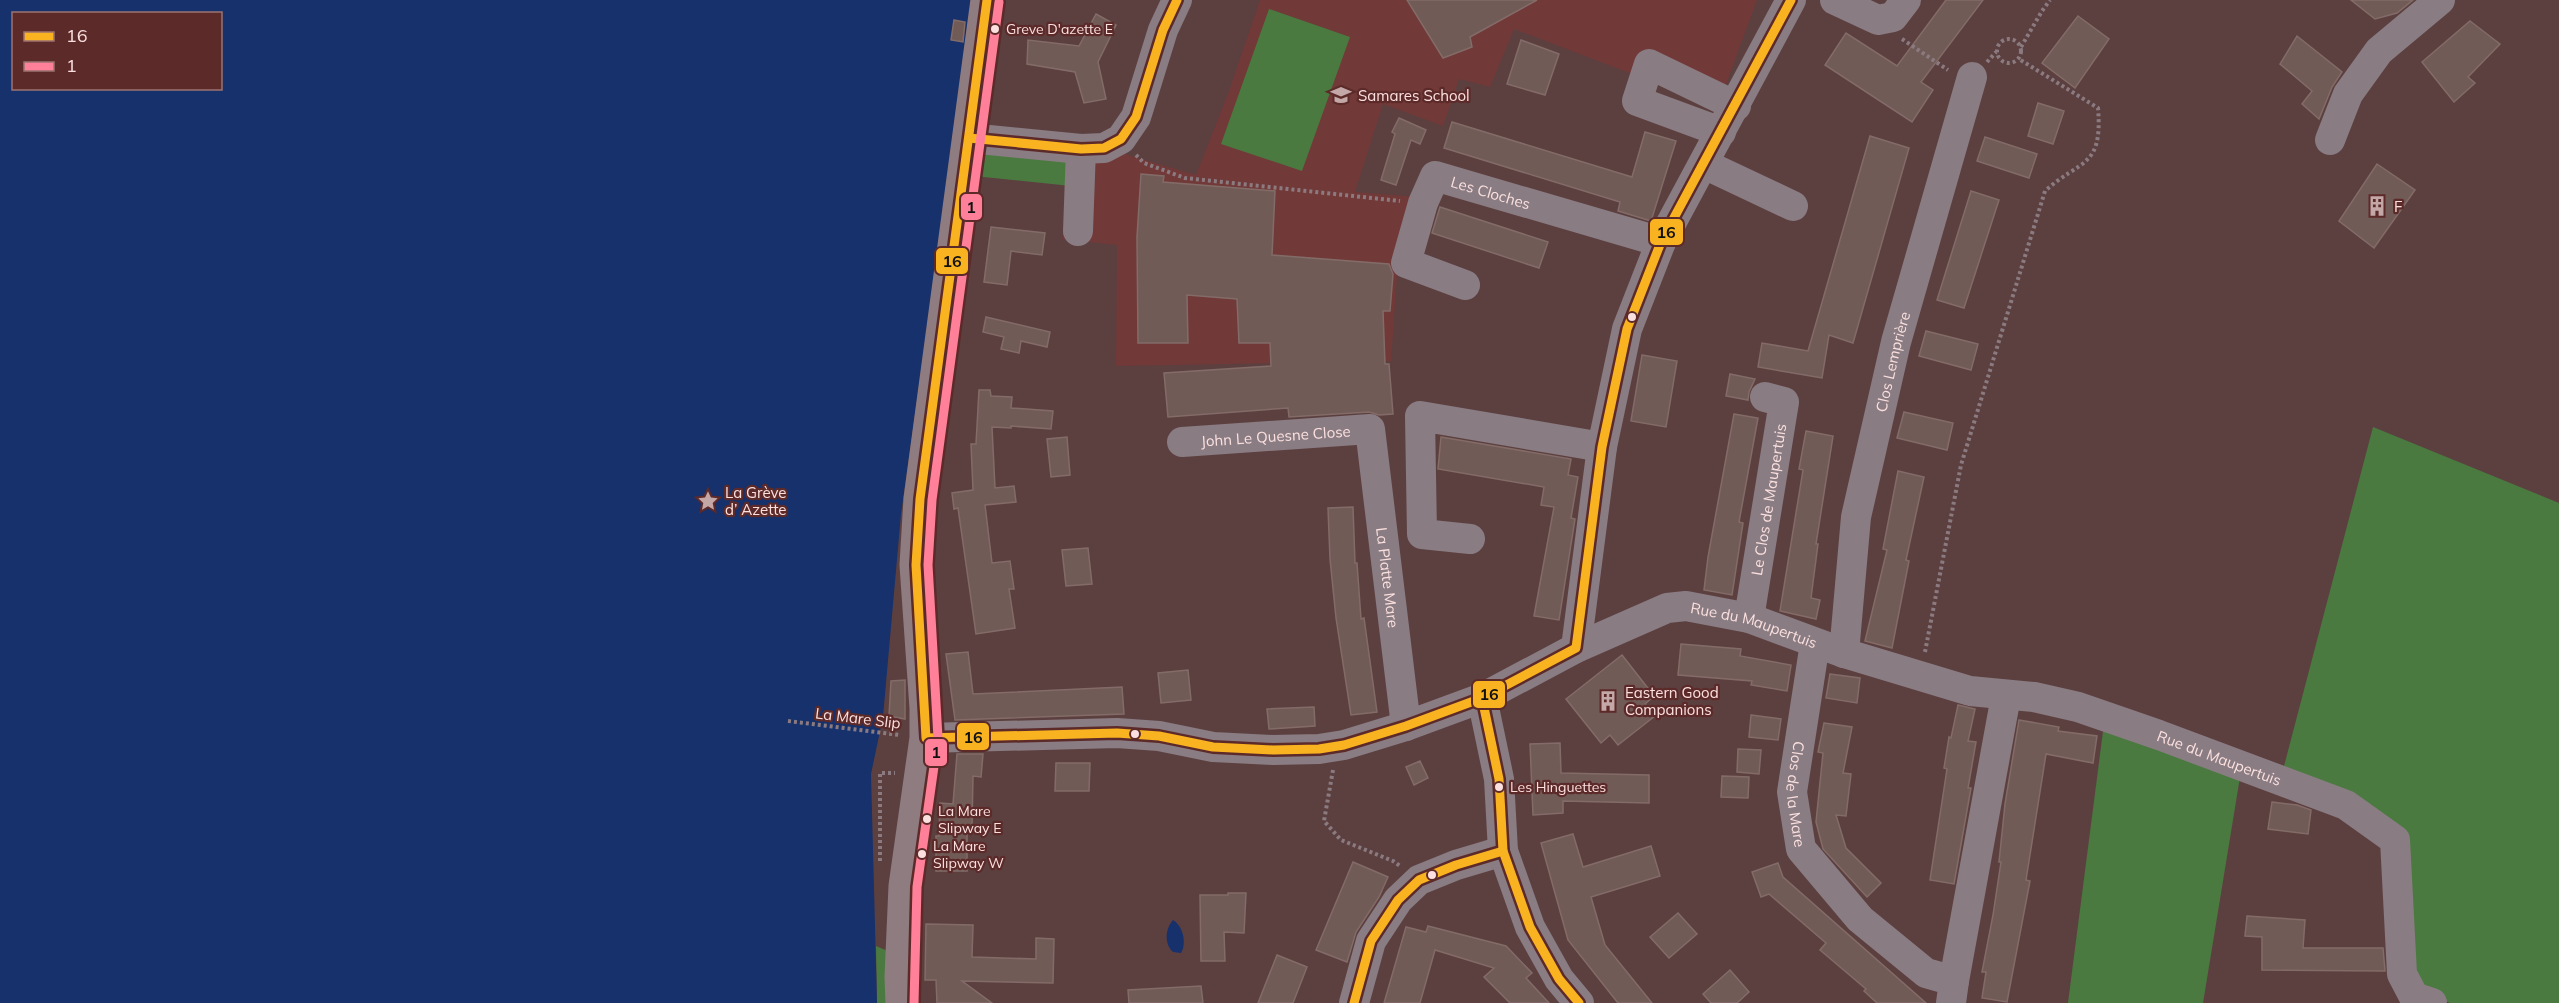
<svg xmlns="http://www.w3.org/2000/svg" width="2559" height="1003" viewBox="0 0 2559 1003" font-family="Mulish,sans-serif">
<style>
.built{fill:#713938}
.green{fill:#4a7a40}
.water{fill:#16316b;fill-rule:evenodd}
.building{fill:#715b57;stroke:#836c68;stroke-width:1.5}
.lines{fill:none;stroke-linecap:round;stroke-linejoin:round}
.path{stroke:#8b7b80;stroke-width:4;stroke-dasharray:3 3;stroke-linecap:butt}
.minor{stroke:#8a7c83;stroke-width:30}
.major{stroke:#8f7c81;stroke-width:33}
.bus-1-casing{stroke:#5d2a2a;stroke-width:14}
.bus-2-casing{stroke:#5d2a2a;stroke-width:14}
.bus-1{stroke:#f9b220;stroke-width:9}
.bus-2{stroke:#ff8098;stroke-width:9}
.bus-dot{fill:#fbe0df;stroke:#5d2a2a;stroke-width:2}
.labels{text-anchor:middle;dominant-baseline:central;stroke-width:4.5;stroke-linejoin:round;paint-order:stroke}
.bus-label{font-size:14px;fill:#fbe0df;stroke:#5d2a2a;text-anchor:start}
.poi-label{font-size:15px;fill:#fbe0df;stroke:#5d2a2a;text-anchor:start}
.street-label{font-size:15px;fill:#fbe0df;stroke:#5d2a2a}
.line-badge{stroke:#5d2a2a;stroke-width:2}
.pale-badge-label{font-size:16px;text-anchor:middle;font-weight:bold;fill:#111}
</style>
<rect width="100%" height="100%" fill="#5c4040"/>
<path class="built" d="M1260 0H1757L1721 98 1716 106 1514 29 1490 87 1459 79 1443 126 1383 104 1355 192 1419 197 1398 260 1391 361 1116 366 1117 245 1062 239 1071 186 1104 148 1196 175 1229 91Z"/>
<g class="green">
<path d="M1269 9 1350 37 1302 171 1221 144Z"/>
<path d="M969 138 1065 148 1071 186 964 175Z"/>
<path d="M2373 427 2559 503V1003H2450L2415 988 2402 834 2283 770Z"/>
<path d="M2105 716 2240 777 2203 1003H2068Z"/>
<path d="M876 946 902 957V1003H877Z"/>
</g>
<g class="water">
<path d="M0 0H973L901 514 883 717 871 774 877 1003H0ZM14 14H220V88H14Z"/>
<path d="M1173 920C1183 926 1187 943 1181 953L1173 952C1164 944 1165 929 1173 920Z"/>
</g>
<g class="building">
<path d="M1407 0H1537L1470 37 1472 47 1443 58Z"/>
<path d="M1946 0H1983L1921 82 1933 90 1912 122 1825 65 1846 33 1897 66Z"/>
<path d="M2351 0H2413L2397 13 2375 19Z"/>
<path d="M1096 14 1116 25 1098 62 1106 99 1084 103 1075 72 1027 64 1028 40 1079 46Z"/>
<path d="M2078 16 2109 39 2075 88 2042 63Z"/>
<path d="M954 20 965 22 963 42 951 40Z"/>
<path d="M2470 21 2500 44 2468 77 2475 83 2454 102 2422 62Z"/>
<path d="M2297 36 2342 72 2332 87 2319 119 2302 104 2312 91 2280 64Z"/>
<path d="M1521 40 1559 54 1545 95 1507 84Z"/>
<path d="M2038 103 2064 111 2053 144 2028 136Z"/>
<path d="M1399 118 1426 130 1420 144 1411 140 1396 185 1381 180 1395 134 1392 132Z"/>
<path d="M1452 122 1632 177 1645 132 1676 141 1651 221 1618 211 1620 202 1444 148Z"/>
<path d="M1870 136 1909 148 1853 343 1829 335 1822 378 1758 367 1762 343 1808 351Z"/>
<path d="M1985 137 2037 154 2029 178 1977 161Z"/>
<path d="M2377 164 2415 190 2374 248 2339 221Z"/>
<path d="M1141 174 1164 176 1163 182 1275 191 1272 255 1389 264 1393 274 1390 311H1383L1385 364H1389L1393 414 1379 415 1369 412 1289 417 1288 408 1168 417 1164 373 1271 366 1270 343H1239L1237 299 1187 295 1188 343H1138L1137 237Z"/>
<path d="M1971 191 1999 200 1964 308 1937 300Z"/>
<path d="M1440 207 1548 242 1539 268 1432 233Z"/>
<path d="M991 227 1045 233 1042 255 1011 251 1007 285 984 282Z"/>
<path d="M986 317 1050 332 1047 347 1021 341 1019 353 1001 349 1004 337 983 332Z"/>
<path d="M1926 331 1978 344 1971 370 1919 356Z"/>
<path d="M1642 355 1677 361 1666 427 1631 421Z"/>
<path d="M1730 374 1755 379 1749 392 1748 400 1726 396Z"/>
<path d="M979 390H990L991 396 1012 397 1011 408 1053 411 1051 429 1011 426V428L992 427 995 488 1014 486 1016 502 985 505 992 563 1010 561 1014 589H1009L1015 628 976 634 958 508 954 509 952 493 973 490 971 444H976Z"/>
<path d="M1904 412 1953 423 1947 450 1897 438Z"/>
<path d="M1734 414 1758 418 1739 522 1743 523 1732 595 1704 590 1708 557Z"/>
<path d="M1806 431 1833 436 1816 544H1818L1811 598 1820 600 1816 619 1780 611 1803 470 1799 469Z"/>
<path d="M1067 437 1070 475 1051 477 1047 439Z"/>
<path d="M1441 437 1571 459 1568 475 1578 477 1571 518 1575 519 1559 620 1534 616 1554 507 1541 505 1544 487 1438 469Z"/>
<path d="M1898 471 1924 477 1906 560 1909 561 1892 648 1865 641 1887 550 1883 549Z"/>
<path d="M1353 507 1355 563H1357L1361 619 1364 618 1377 712 1351 715 1336 618 1330 559 1328 508Z"/>
<path d="M1088 548 1092 584 1066 586 1062 550Z"/>
<path d="M1681 644 1741 649 1740 656 1791 665 1787 691 1751 685 1752 681 1678 675Z"/>
<path d="M968 652 973 694 1122 687 1124 714 955 720 946 654Z"/>
<path d="M1622 655 1654 696 1645 704 1655 716 1618 745 1610 735 1601 743 1566 699Z"/>
<path d="M1188 670 1191 700 1161 703 1158 673Z"/>
<path d="M1830 674 1860 678 1857 703 1826 698Z"/>
<path d="M905 680V719L889 716 891 681Z"/>
<path d="M1958 705 1975 709 1968 741 1976 742 1968 788H1971L1954 884 1930 880 1947 769 1944 768 1949 737 1951 738Z"/>
<path d="M1314 707 1315 726 1269 729 1267 709Z"/>
<path d="M1751 715 1781 719 1778 740 1749 737Z"/>
<path d="M2019 720 2059 727 2058 731 2097 736 2093 763 2046 754 2026 880 2030 881 2007 1002 1982 998 1986 972H1982L1993 915 2001 862H1999L2005 804Z"/>
<path d="M1824 723 1852 727 1843 773 1851 774 1846 816 1836 815 1846 848 1881 883 1867 897 1823 849 1816 822 1823 753 1818 752Z"/>
<path d="M1560 743 1561 773 1649 775V803L1563 801V813L1533 815 1530 744Z"/>
<path d="M1738 749 1761 750 1759 774 1737 772Z"/>
<path d="M957 754H983L981 777 973 776 972 827 967 826V871H936V836H939L940 803 953 804Z"/>
<path d="M1420 761 1428 778 1414 785 1406 767Z"/>
<path d="M1056 763H1090L1089 791H1055Z"/>
<path d="M1722 776 1749 777 1748 798 1721 797Z"/>
<path d="M2272 802 2297 805 2311 810 2308 834 2268 829Z"/>
<path d="M1573 834 1583 867 1651 846 1660 876 1591 897 1605 945 1652 1003H1618L1568 940 1541 843Z"/>
<path d="M1353 862 1388 877 1379 897 1356 932 1347 962 1316 950Z"/>
<path d="M1778 863 1783 877 1926 1003H1877L1864 991 1866 989 1820 950 1826 943 1769 894 1761 897 1752 872Z"/>
<path d="M1228 893H1246L1244 933 1224 932 1225 961H1201L1200 895H1228Z"/>
<path d="M1678 913 1697 934 1669 958 1650 937Z"/>
<path d="M2247 916 2305 920 2303 948H2383L2385 971 2262 970V937L2245 936Z"/>
<path d="M926 924 973 925 972 957 1036 959V938L1054 939 1053 983 962 981 992 1003H937L936 980H925Z"/>
<path d="M1428 926 1506 946 1532 973 1526 978 1549 1003H1510L1484 977 1494 968 1435 950 1420 1003H1384L1406 927 1426 932Z"/>
<path d="M1277 955 1307 967 1293 1003H1258Z"/>
<path d="M1730 970 1749 992 1737 1003H1711L1703 994Z"/>
<path d="M1201 986 1203 1003H1129L1128 990Z"/>
</g>
<g class="lines">
<g class="path">
<circle cx="2009" cy="51" r="12"/>
<path d="M1902 39 1948 70"/>
<path d="M2021 47 2042 11 2050 0"/>
<path d="M1987 62 1996 52"/>
<path d="M1136 155 1144 163 1185 178 1400 201"/>
<path d="M1925 652 1961 465 2045 191C2080 159 2103 169 2098 108L2019 59"/>
<path d="M788 721 900 735"/>
<path d="M1333 770 1324 821 1341 840 1393 861 1400 866"/>
<path d="M880 861V773H895"/>
</g>
<g class="minor">
<path d="M1835 0 1878 20 1893 17 1906 0"/>
<path d="M1721 132 1637 101 1649 64 1736 106"/>
<path d="M969 138 1081 149 1104 148 1121 139 1136 117 1163 30 1177 0"/>
<path d="M2330 140 2348 94 2379 51 2440 0"/>
<path d="M1704 164 1793 206"/>
<path d="M1078 231 1081 149"/>
<path id="s1" d="M1465 285 1406 263 1423 203 1435 176 1661 242"/>
<path id="s2" d="M1182 442 1370 429 1406 726"/>
<path d="M1470 539 1422 534 1420 416 1602 447"/>
<path id="s3" d="M1749 618 1784 402 1765 397"/>
<path id="s4" d="M1815 643 1792 792 1801 849 1860 919 1926 973 1954 981 1951 1003"/>
<path d="M1576 648 1602 447 1627 329 1661 242 1791 0"/>
<path id="s5" d="M1844 653 1856 517 1896 342 1972 77"/>
<path d="M1482 698 1499 779 1503 851 1530 927 1559 979 1579 1003"/>
<path id="s6" d="M926 738 1117 733 1159 736 1213 747 1273 750 1319 749 1344 745 1406 726 1482 698 1576 648 1667 608 1686 606 1749 618 1844 653 1970 691 2034 697 2078 707 2159 735 2346 805 2395 840 2402 974 2414 997 2432 1003"/>
<path d="M1954 981 2006 696"/>
<path d="M1354 1003 1371 941 1398 900 1419 880 1456 865 1503 851"/>
</g>
<path class="major" d="M902 1003 901 977 905 886 926 738V708L916 565 920 499 987 0"/>
<g class="bus-1-casing">
<g id="bus-1">
<path d="M987 0 920 499 916 565 926 738 1117 733 1159 736 1213 747 1273 750 1319 749 1344 745 1406 726 1482 698 1576 648 1602 447 1627 329 1661 242 1791 0"/>
<path d="M969 138 1081 149 1104 148 1121 139 1136 117 1163 30 1177 0"/>
<path d="M1482 698 1499 779 1503 851 1530 927 1559 979 1579 1003"/>
<path d="M1354 1003 1371 941 1398 900 1419 880 1456 865 1503 851"/>
</g>
</g>
<g class="bus-2-casing">
<path id="bus-2" d="M914 1003 917 887 938 738 928 565 932 500 999 2"/>
</g>
<use href="#bus-1" class="bus-1"/>
<use href="#bus-2" class="bus-2"/>
</g>
<defs>
<g id="school-bare" transform="scale(1.62)"><path d="M0-5L7-2L0 1L-7-2ZM-4 1L0 2.5L4 1V4Q0 6-4 4Z" fill="#c3a8a7" stroke="#5d2a2a" stroke-width="2.5" paint-order="stroke"/></g>
<g id="building-bare" transform="scale(1.62)"><path d="M-4-6H4V6H1V3H-1V6H-4ZM-2.5-4.3h1.7v1.8h-1.7ZM.8-4.3h1.7v1.8H.8ZM-2.5-1h1.7V.8h-1.7ZM.8-1h1.7V.8H.8Z" fill="#c3a8a7" stroke="#5d2a2a" stroke-width="2.5" paint-order="stroke"/></g>
<g id="sight-bare" transform="scale(1.62)"><path d="M0-6L1.8-2.2L6-1.7L2.9 1.2L3.7 5.4L0 3.3L-3.7 5.4L-2.9 1.2L-6-1.7L-1.8-2.2Z" fill="#c3a8a7" stroke="#5d2a2a" stroke-width="2.5" paint-order="stroke"/></g>
</defs>
<g fill-rule="evenodd">
<use href="#school-bare" x="1341" y="95"/>
<use href="#building-bare" x="2377" y="206"/>
<use href="#sight-bare" x="708" y="501"/>
<use href="#building-bare" x="1608" y="701"/>
</g>
<g class="bus-dot">
<circle cx="995" cy="29" r="5"/>
<circle cx="1632" cy="317" r="5"/>
<circle cx="1135" cy="734" r="5"/>
<circle cx="1499" cy="787" r="5"/>
<circle cx="927" cy="819" r="5"/>
<circle cx="922" cy="854" r="5"/>
<circle cx="1432" cy="875" r="5"/>
</g>
<g class="labels">
<g class="bus-label">
<text x="1006" y="29">Greve D'azette E</text>
<text x="1510" y="787">Les Hinguettes</text>
<text x="938" y="811">La Mare<tspan x="938" dy="17">Slipway E</tspan></text>
<text x="933" y="846">La Mare<tspan x="933" dy="17">Slipway W</tspan></text>
</g>
<g class="poi-label">
<text x="1358" y="95">Samares School</text>
<text x="2394" y="206">F</text>
<text x="725" y="492">La Grève<tspan x="725" dy="17">d’ Azette</tspan></text>
<text x="1625" y="692">Eastern Good<tspan x="1625" dy="17">Companions</tspan></text>
</g>
<g class="street-label">
<text stroke="none"><textPath href="#s1" startOffset="213">Les Cloches</textPath></text>
<text stroke="none"><textPath href="#s5" startOffset="296">Clos Lemprière</textPath></text>
<text stroke="none"><textPath href="#s2" startOffset="94">John Le Quesne Close</textPath></text>
<text stroke="none"><textPath href="#s3" startOffset="120">Le Clos de Maupertuis</textPath></text>
<text stroke="none"><textPath href="#s2" startOffset="338">La Platte Mare</textPath></text>
<text stroke="none"><textPath href="#s6" startOffset="861">Rue du Maupertuis</textPath></text>
<text transform="translate(858 718) rotate(7)">La Mare Slip</text>
<text stroke="none"><textPath href="#s6" startOffset="1347">Rue du Maupertuis</textPath></text>
<text stroke="none"><textPath href="#s4" startOffset="153">Clos de la Mare</textPath></text>
</g>
</g>
<g class="line-badge">
<rect x="960" y="193" width="23" height="28" rx="6" fill="#ff8098"/>
<rect x="1649" y="218" width="35" height="28" rx="6" fill="#f9b220"/>
<rect x="935" y="247" width="34" height="28" rx="6" fill="#f9b220"/>
<rect x="1472" y="680" width="34" height="29" rx="6" fill="#f9b220"/>
<rect x="956" y="722" width="34" height="29" rx="6" fill="#f9b220"/>
<rect x="924" y="738" width="24" height="29" rx="6" fill="#ff8098"/>
</g>
<g class="pale-badge-label">
<text x="971" y="213">1</text>
<text x="1666" y="238">16</text>
<text x="952" y="267">16</text>
<text x="1489" y="700">16</text>
<text x="973" y="743">16</text>
<text x="936" y="758">1</text>
</g>
<rect x="12" y="12" width="210" height="78" fill="#5d2a2a" stroke="#9c7372" stroke-width="1.5"/>
<rect x="24" y="32" width="30" height="9" fill="#f9b220" stroke="#9c7372" stroke-width="1.5"/>
<text x="66" y="42" font-size="18" fill="#fbe0df">16</text>
<rect x="24" y="62" width="30" height="9" fill="#ff8098" stroke="#9c7372" stroke-width="1.5"/>
<text x="66" y="72" font-size="18" fill="#fbe0df">1</text>
</svg>
